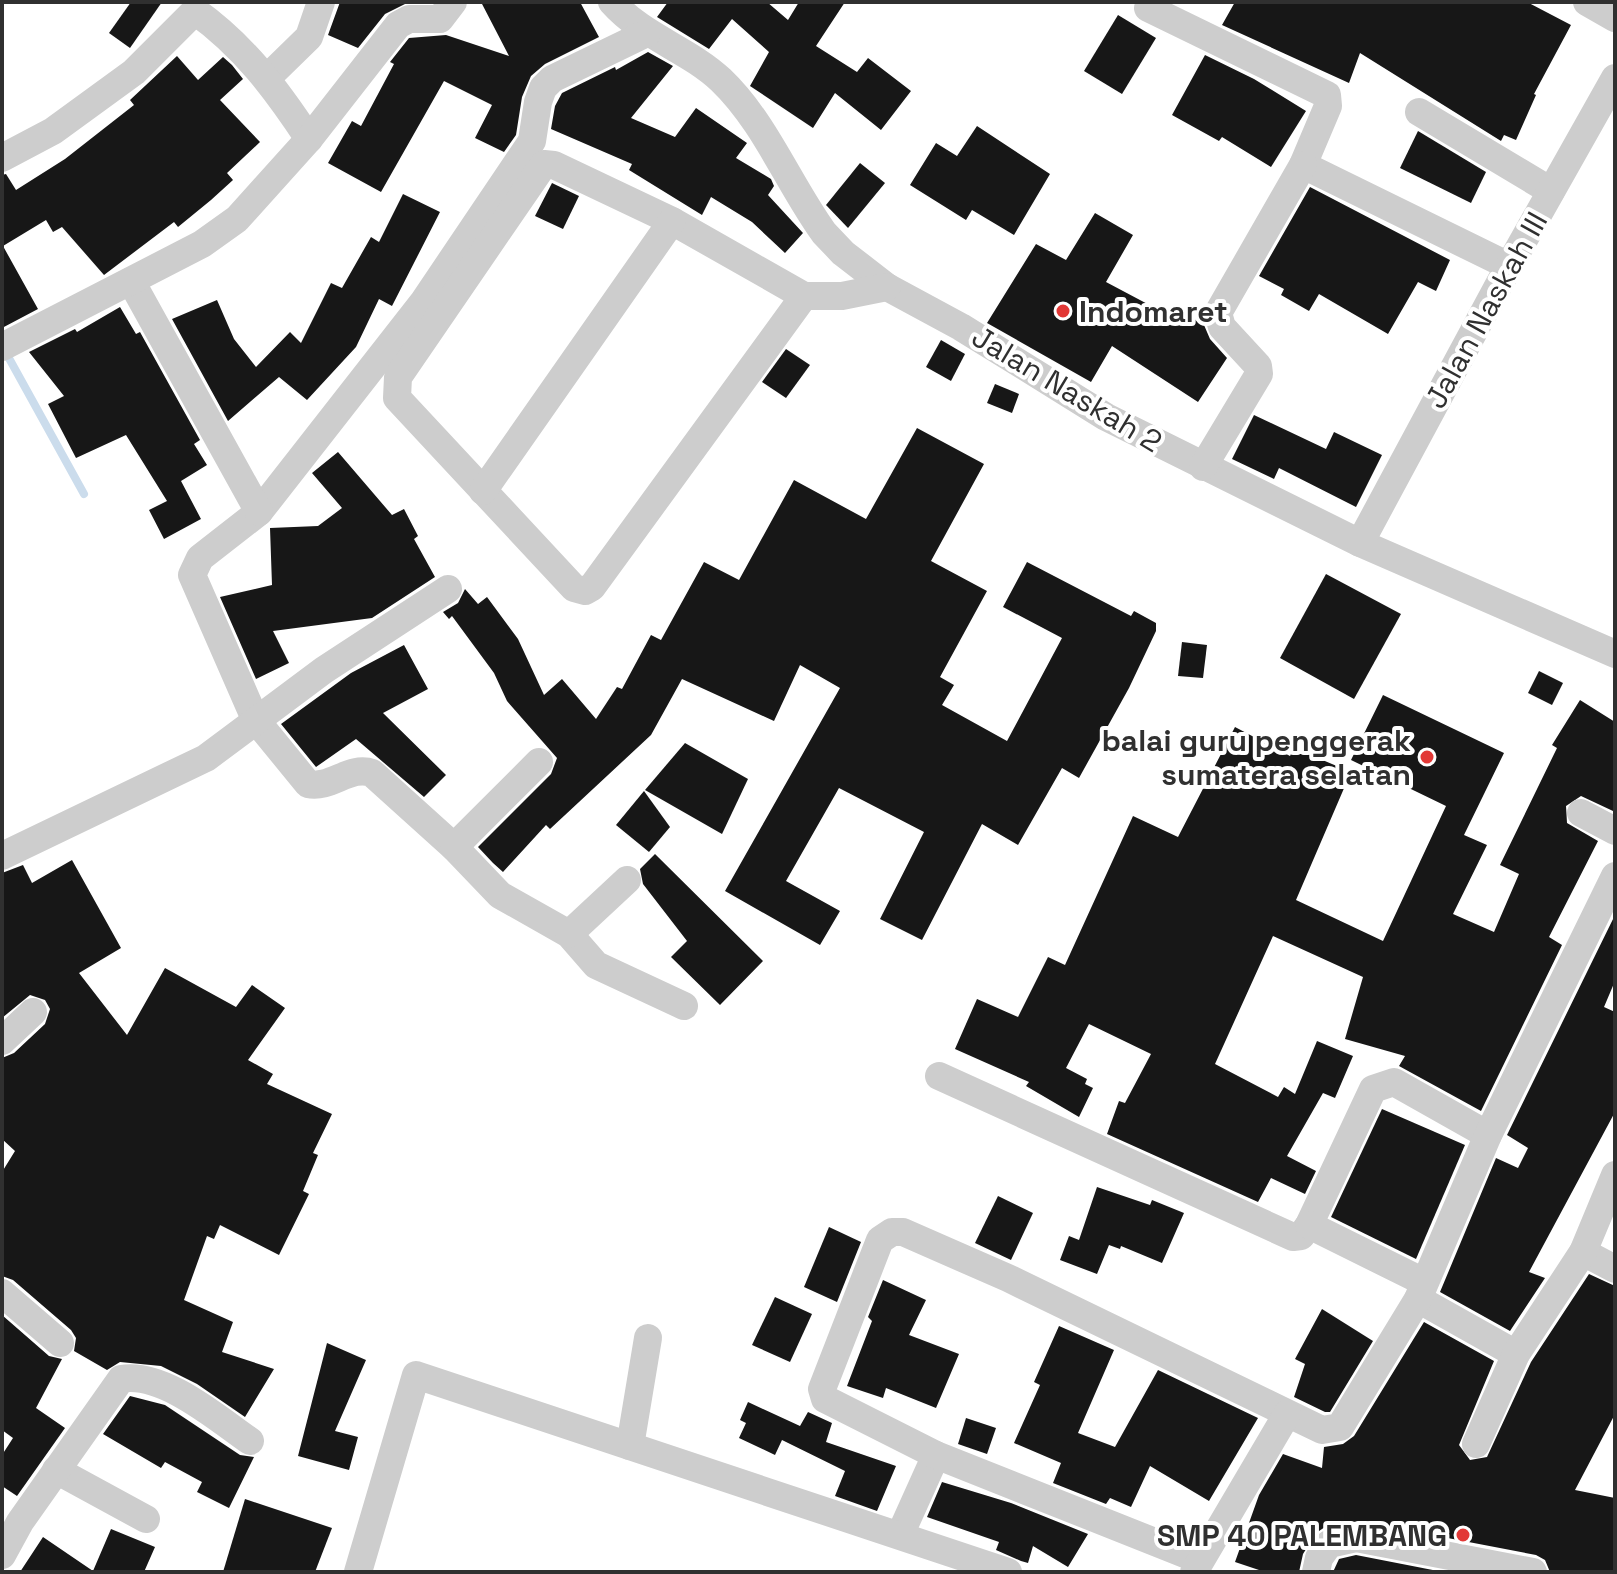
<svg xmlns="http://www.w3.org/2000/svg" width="1617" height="1574" viewBox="0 0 1617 1574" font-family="'Space Grotesk',sans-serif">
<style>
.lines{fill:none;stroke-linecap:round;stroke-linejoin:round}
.stream{stroke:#cbdcec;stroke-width:8}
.building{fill:#171717}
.street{stroke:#cdcdcd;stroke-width:28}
.poi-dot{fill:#e23836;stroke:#fff;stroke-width:3}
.labels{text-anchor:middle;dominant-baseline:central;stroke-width:8;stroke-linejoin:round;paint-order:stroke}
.street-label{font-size:30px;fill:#303030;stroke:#fff}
.poi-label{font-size:30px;font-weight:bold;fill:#303030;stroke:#fff;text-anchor:end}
</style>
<rect width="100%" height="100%" fill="#fff"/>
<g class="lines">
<path class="stream" d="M5 351 84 494"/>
</g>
<g class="building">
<path d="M131 2H162L130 48 109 33Z"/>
<path d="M340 2H409L385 14 358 48 328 35Z"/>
<path d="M481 2H580L599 37 545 64 531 76 522 97 516 135 504 152 475 138 492 105 444 81 381 192 328 163 352 121 361 126 394 64 390 62 409 38 446 35 509 56Z"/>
<path d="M668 2H767L788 20 799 2H845L816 46 857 72 868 58 911 91 881 130 835 93 813 128 750 86 769 52 732 19 709 49 657 17Z"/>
<path d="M1235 2H1527L1571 25 1534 94 1536 95 1516 140 1504 135 1501 141 1360 53 1349 83 1222 25Z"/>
<path d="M1118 15 1156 38 1122 94 1084 71Z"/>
<path d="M648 52 673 66 631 118 675 137 696 108 747 143 736 158 771 179 774 186 768 195 803 233 785 253 752 222 711 197 702 215 629 170 632 164 551 129 555 106 562 93 615 67 616 70Z"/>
<path d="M1205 55 1254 79 1306 111 1271 167 1222 137 1219 141 1172 115Z"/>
<path d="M177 56 198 80 223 57 232 65 243 79 220 100 260 142 227 173 233 180 211 200 178 227 174 222 104 275 62 227 53 232 46 220 3 246 38 309 2 328V175L6 174 16 190 65 159 134 105 130 100Z"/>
<path d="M977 126 1050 174 1014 235 972 210 966 220 910 185 936 143 957 156Z"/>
<path d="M1418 131 1486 172 1471 203 1400 168Z"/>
<path d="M860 163 885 183 848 228 826 205Z"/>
<path d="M552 183 579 196 563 229 535 216Z"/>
<path d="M1310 187 1450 260 1436 291 1418 282 1388 334 1319 294 1309 311 1281 295 1284 289 1259 276Z"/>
<path d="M403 194 440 212 392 306 379 299 356 347 307 400 279 377 228 421 172 319 217 300 234 339 256 367 290 332 301 343 331 283 342 288 371 237 379 242Z"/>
<path d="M1095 213 1133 235 1106 282 1172 317 1178 309 1204 325 1210 339 1227 358 1198 402 1112 346 1091 382 987 323 1036 244 1066 260Z"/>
<path d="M120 307 136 334 140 332 200 440 194 444 207 465 181 481 201 519 164 539 149 510 167 501 126 435 76 458 48 404 64 396 29 352 75 329 77 332Z"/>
<path d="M941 340 965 354 951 381 926 367Z"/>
<path d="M786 349 810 365 786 398 762 382Z"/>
<path d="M995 384 1019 394 1012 413 987 403Z"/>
<path d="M1254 415 1326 449 1334 432 1382 455 1356 507 1279 468 1274 479 1232 459Z"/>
<path d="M917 428 984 464 931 561 987 591 940 677 954 685 942 705 1007 741 1062 638 1003 607 1027 562 1131 616 1134 611 1156 623V631L1129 688 1079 778 1062 768 1018 845 982 824 922 940 880 919 924 832 839 788 786 881 840 911 820 945 725 891 840 688 800 665 774 721 682 679 651 735 550 829 546 825 503 872 493 863 478 847 551 774 557 758 507 701 494 673 452 616 449 619 443 612 458 603 465 589 478 604 487 597 518 639 544 695 562 679 596 719 617 687 622 689 651 635 661 640 704 562 739 580 794 480 866 519Z"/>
<path d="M338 452 392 515 404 509 418 536 414 539 435 577 372 618 273 631 289 663 256 679 220 597 272 585 270 528 318 526 342 508 312 473Z"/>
<path d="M1326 574 1401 614 1354 699 1280 658Z"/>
<path d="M1182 642 1207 645 1203 678 1178 676Z"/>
<path d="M404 645 428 689 383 713 446 775 424 797 356 739 316 767 281 724 351 673Z"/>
<path d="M1539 671 1563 683 1552 705 1528 693Z"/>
<path d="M1383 695 1504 753 1464 835 1487 845 1453 914 1494 932 1519 874 1500 865 1557 748 1552 745 1580 700 1615 722V807L1613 811 1581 796 1566 806 1567 823 1598 841 1549 937 1562 945 1481 1111 1399 1066 1405 1056 1345 1039 1363 977 1273 936 1215 1064 1278 1097 1284 1087 1295 1094 1317 1041 1353 1056 1335 1098 1323 1093 1287 1156 1316 1171 1305 1194 1271 1178 1258 1202 1107 1134 1119 1101 1125 1103 1151 1054 1089 1024 1066 1068 1087 1079 1085 1084 1093 1088 1079 1117 1026 1086 1029 1082 955 1049 977 999 1018 1017 1048 957 1065 965 1133 816 1178 837 1235 727 1290 756 1294 748 1351 772 1296 900 1383 941 1446 806 1351 760Z"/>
<path d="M685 743 748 779 722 834 645 790Z"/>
<path d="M644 791 670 827 649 852 616 825Z"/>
<path d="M655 854 763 961 720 1005 671 957 687 941 643 884 640 869Z"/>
<path d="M72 860 121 948 79 973 127 1035 165 968 236 1007 252 985 285 1008 248 1060 273 1074 267 1084 332 1114 313 1153 318 1155 303 1191 309 1194 279 1255 220 1225 214 1239 207 1236 184 1300 233 1322 222 1352 274 1369 245 1417 197 1384 161 1366 120 1362 107 1370 74 1351 76 1338 71 1330 13 1280 2 1276V1172L15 1151 2 1139V1058L14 1053 45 1024 50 1009 45 1000 30 995 2 1018V873L23 865 32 883Z"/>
<path d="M1615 915V981L1604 1007 1615 1012V1112L1529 1272 1545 1278 1510 1331 1440 1292 1496 1158 1518 1168 1528 1148 1507 1135Z"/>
<path d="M1382 1109 1465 1145 1416 1259 1331 1217Z"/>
<path d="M1097 1187 1150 1205 1152 1200 1184 1213 1162 1263 1121 1246 1120 1249 1109 1245 1097 1274 1060 1260 1069 1236 1079 1240Z"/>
<path d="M998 1196 1033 1213 1011 1260 975 1243Z"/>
<path d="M829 1227 861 1242 837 1302 804 1287Z"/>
<path d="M1589 1274 1615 1286V1414L1575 1490 1615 1498V1572H1550L1545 1560 1536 1555 1359 1521 1325 1527 1316 1533 1303 1554 1299 1572H1265L1235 1562 1259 1495 1283 1454 1322 1468 1324 1447 1343 1444 1354 1436 1424 1322 1494 1361 1459 1445 1470 1460 1487 1457 1531 1362Z"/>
<path d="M883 1280 926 1300 909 1335 959 1354 936 1408 886 1388 883 1398 847 1386 872 1321 868 1317Z"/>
<path d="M775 1297 812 1314 790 1362 752 1345Z"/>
<path d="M1322 1309 1373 1341 1330 1412H1325L1294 1397 1305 1364 1295 1359Z"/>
<path d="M2 1315 49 1356 62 1359 36 1408 65 1428 17 1496 2 1486V1455L13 1438 2 1430Z"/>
<path d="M1059 1326 1114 1350 1078 1433 1115 1447 1158 1370 1258 1418 1209 1501 1150 1466 1131 1507 1110 1498 1106 1504 1053 1483 1061 1463 1014 1443 1040 1385 1034 1382Z"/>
<path d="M327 1343 366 1360 335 1431 358 1437 349 1470 298 1456Z"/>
<path d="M130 1396 165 1405 240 1455 254 1457 229 1508 197 1492 202 1482 165 1462 161 1468 103 1434Z"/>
<path d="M748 1402 800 1426 808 1412 832 1423 826 1442 896 1466 877 1511 835 1496 845 1471 782 1440 775 1455 739 1438 746 1423 740 1420Z"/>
<path d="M966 1418 996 1428 987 1454 958 1444Z"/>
<path d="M942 1482 1011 1503 1088 1534 1068 1567 1033 1546 1028 1563 1021 1561 996 1550 999 1542 927 1517Z"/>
<path d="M245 1499 332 1528 315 1572H223Z"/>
<path d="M111 1529 155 1547 144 1572H20L43 1537 93 1571Z"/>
<path d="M1356 1555 1443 1572H1333L1339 1559Z"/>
</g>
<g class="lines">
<g class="street">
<path d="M612 2C643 37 688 49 721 80 765 122 789 185 824 233L843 253 887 287 961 327 1106 417 1360 543 1615 654"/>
<path d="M1587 2 1615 18"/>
<path d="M1148 8 1327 95 1328 106 1303 165 1509 266"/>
<path d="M647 33 552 79 543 88 538 102 532 141 424 301 259 512 200 558 192 575 255 719 308 784C331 789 350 765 372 773L454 847 500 895 569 934 596 965 684 1006"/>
<path d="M267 78 309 37 321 2"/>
<path d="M1419 112 1551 191"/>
<path d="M2 158 53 131 134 72 195 11C244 46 276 89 309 139"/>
<path d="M131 281 259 512"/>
<path d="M804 296 672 221 554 165 544 164 398 377 397 398 574 588 585 591 592 587 804 296H842L887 287"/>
<path d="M2 347 202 244 237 219 309 139 398 25 409 19H440L453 2"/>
<path d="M1203 467 1259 374 1258 366 1222 327 1218 313 1303 165"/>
<path d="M483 491 672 221"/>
<path d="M1360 543 1509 266 1615 78"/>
<path d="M1581 813 1615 831"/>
<path d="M454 847 539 762"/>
<path d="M2 856 206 758 324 670 448 589"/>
<path d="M569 934 627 880"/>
<path d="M2 1041 33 1012"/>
<path d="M939 1076 1293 1237 1301 1236 1309 1225 1373 1089 1394 1082 1488 1135"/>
<path d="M1309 1225 1424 1282"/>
<path d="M1583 1252 1615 1269"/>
<path d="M2 1293 60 1343"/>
<path d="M1418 1299 1516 1354"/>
<path d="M1476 1444 1516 1354 1583 1252 1615 1175"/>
<path d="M630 1446 648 1338"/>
<path d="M56 1470 146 1519"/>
<path d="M900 1535 936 1455"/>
<path d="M2 1555 20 1522 121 1379C163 1371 218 1419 250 1441"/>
<path d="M1200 1560 936 1455 825 1399 822 1389 880 1240 892 1232H903L1008 1278 1322 1430 1340 1427 1418 1299 1488 1135 1615 876"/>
<path d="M358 1572 416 1375 1008 1572"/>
<path d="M1194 1572 1287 1414"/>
<path d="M1316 1572 1319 1558 1329 1544 1356 1538 1533 1572"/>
</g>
</g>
<g class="poi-dot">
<circle cx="1063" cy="311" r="8"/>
<circle cx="1427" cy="757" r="8"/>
<circle cx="1463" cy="1535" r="8"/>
</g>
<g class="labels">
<g class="street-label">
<text transform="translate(1486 310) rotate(-61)">Jalan Naskah III</text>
<text transform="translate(1067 389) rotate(31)">Jalan Naskah 2</text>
</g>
<g class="poi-label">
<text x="1079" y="311" text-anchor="start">Indomaret</text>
<text x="1411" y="740">balai guru penggerak<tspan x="1411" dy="34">sumatera selatan</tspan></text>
<text x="1447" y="1535">SMP 40 PALEMBANG</text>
</g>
</g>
<rect width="1617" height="1574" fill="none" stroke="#303030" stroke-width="8"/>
</svg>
